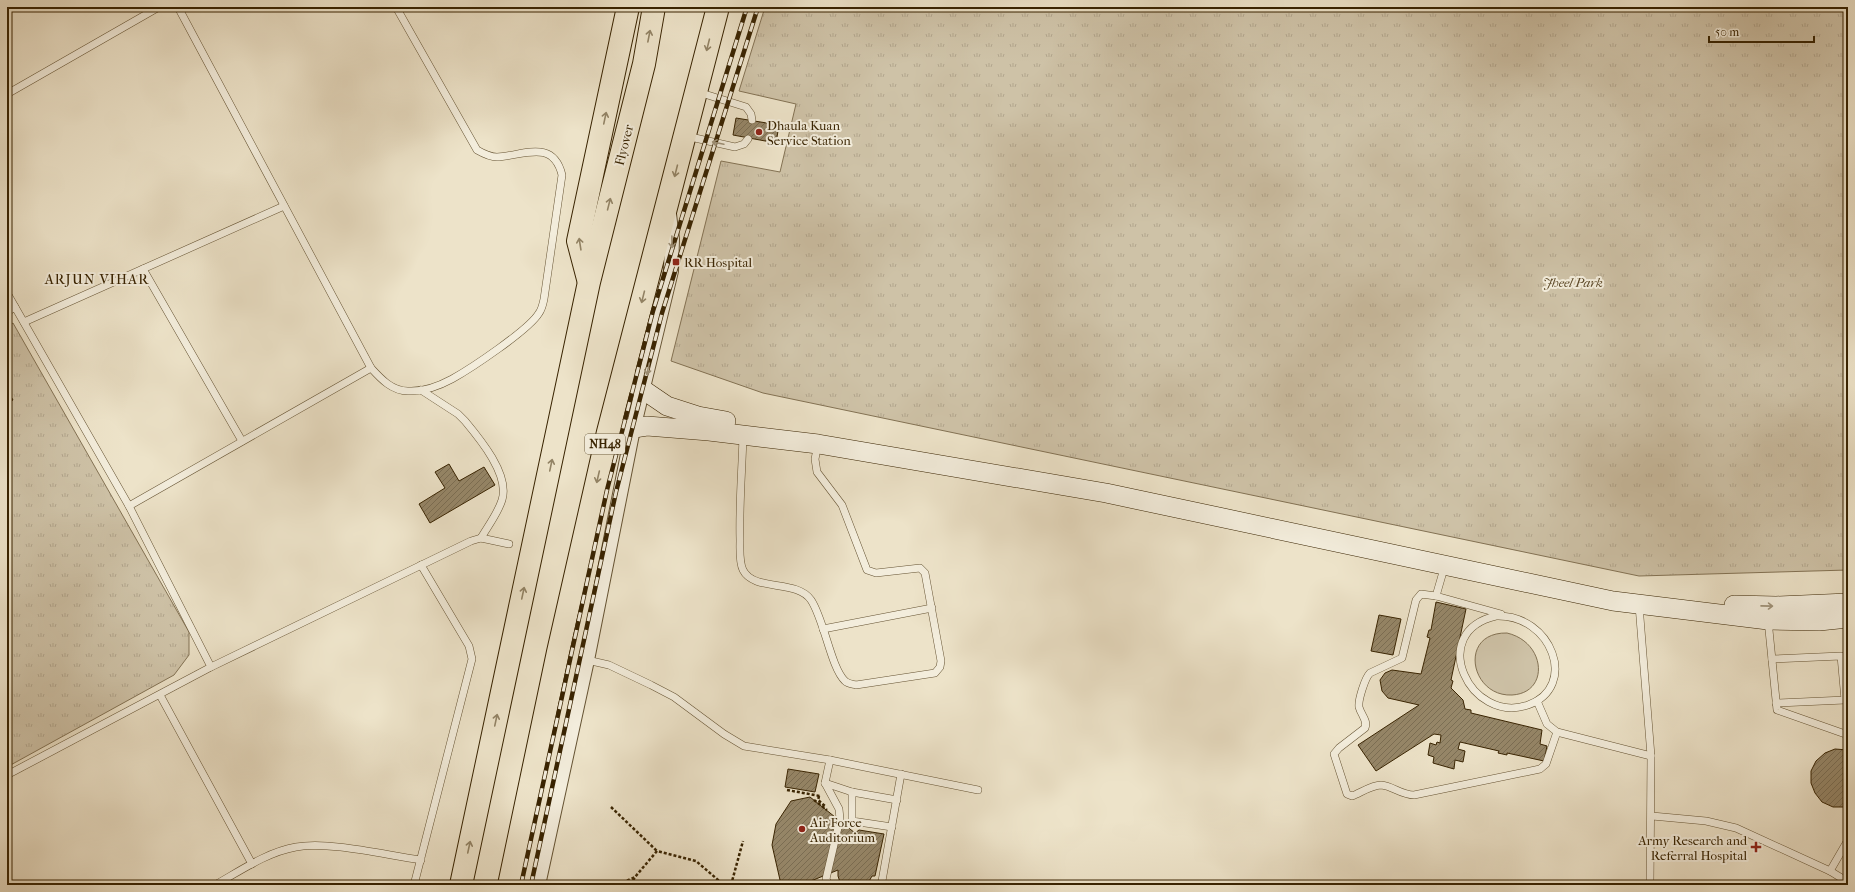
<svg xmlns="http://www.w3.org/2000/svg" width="1855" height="892" viewBox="0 0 1855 892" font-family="'IM FELL French Canon',serif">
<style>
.grass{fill:#cec2a7;stroke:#837254}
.park{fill:url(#park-tufts);stroke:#837254}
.building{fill:url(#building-hatch);stroke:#382301}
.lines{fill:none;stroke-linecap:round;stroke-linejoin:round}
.lane-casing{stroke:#655333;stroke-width:8}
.street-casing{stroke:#655333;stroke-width:16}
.secondary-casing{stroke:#382301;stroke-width:20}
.highway-casing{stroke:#382301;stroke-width:24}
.path{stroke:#382301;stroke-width:2.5;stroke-dasharray:3 2;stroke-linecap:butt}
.lane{stroke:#f3eddc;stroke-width:7}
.street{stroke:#f3eddc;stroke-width:14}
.secondary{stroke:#f3eddc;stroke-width:19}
.highway{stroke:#ede3c9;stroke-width:22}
.rail-casing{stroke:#382301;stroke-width:4.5}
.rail{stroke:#f3eddc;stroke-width:3;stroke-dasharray:9;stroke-linecap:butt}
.oneway{stroke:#928365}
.oneway2{stroke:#9f9279}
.poi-dot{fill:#8f2418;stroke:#f3eddc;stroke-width:1.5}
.labels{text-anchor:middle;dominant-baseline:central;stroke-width:4;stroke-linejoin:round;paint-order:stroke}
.shield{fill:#f3eddc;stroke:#706043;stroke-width:1}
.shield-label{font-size:12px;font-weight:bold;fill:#382301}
.poi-label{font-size:13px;fill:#382301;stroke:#f3eddc;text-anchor:start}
.street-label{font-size:13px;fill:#382301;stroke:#f3eddc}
.park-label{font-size:13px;font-style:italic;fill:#5e4b2a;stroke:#f3eddc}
.neighbourhood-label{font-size:14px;letter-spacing:1px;fill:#382301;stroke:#f3eddc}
</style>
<defs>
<pattern id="park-tufts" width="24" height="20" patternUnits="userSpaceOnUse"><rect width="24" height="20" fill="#cec2a7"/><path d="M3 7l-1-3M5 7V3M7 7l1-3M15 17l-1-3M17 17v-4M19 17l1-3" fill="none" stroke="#b2a68e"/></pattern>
<pattern id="building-hatch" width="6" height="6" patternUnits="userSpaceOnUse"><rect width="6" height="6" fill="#968769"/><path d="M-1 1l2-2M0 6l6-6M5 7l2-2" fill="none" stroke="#7b6e54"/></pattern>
</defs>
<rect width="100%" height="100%" fill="#ede3c9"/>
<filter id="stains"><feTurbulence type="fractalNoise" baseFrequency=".005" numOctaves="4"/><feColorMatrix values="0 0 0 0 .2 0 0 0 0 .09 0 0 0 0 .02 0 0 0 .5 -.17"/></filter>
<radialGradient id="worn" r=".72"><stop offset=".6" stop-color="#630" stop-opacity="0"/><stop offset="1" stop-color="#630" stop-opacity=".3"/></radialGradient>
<path class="grass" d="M1507 633C1546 642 1550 693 1512 695 1470 697 1458 632 1507 633Z"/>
<g class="park">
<path d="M765 7H1848V570L1639 576 763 393 671 361 721 161 780 172 796 104 739 91Z"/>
<path d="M13 323 189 632V655L174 675 7 767V327Z"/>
</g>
<g class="building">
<path d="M736 118 779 125 776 143 733 135Z"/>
<path d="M7 390 13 400 7 403Z"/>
<path d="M449 464 459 481 484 467 495 485 430 523 419 504 445 488 435 472Z"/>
<path d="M1436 602 1466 609 1451 680 1453 681 1451 688 1463 700 1465 709 1471 710V713L1542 730 1540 744 1547 746 1544 761 1507 753V755L1498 753 1499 751 1460 742 1458 749 1465 751 1463 762 1455 760 1454 769 1433 763 1434 757 1428 755 1430 743 1436 745 1437 742 1440 743 1441 735 1434 734 1376 771 1358 745 1419 705 1388 698 1382 691 1380 680 1385 673 1392 670 1421 674 1430 638 1427 637 1429 630H1431Z"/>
<path d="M1379 615 1401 619 1393 655 1371 651Z"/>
<path d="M1835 749 1848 750V806L1844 807H1833L1822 802 1815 793 1811 783V771L1816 761 1825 753Z"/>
<path d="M788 769 819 774 815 792 785 787Z"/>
<path d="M810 797 855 833 859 830 884 834 875 876H872L867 885H841L838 876V870L801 885H789L780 880 772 845 776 824 791 801Z"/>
<path d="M956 881V885H933Z"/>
</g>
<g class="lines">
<g class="lane-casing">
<g id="lane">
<path d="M178 7 371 368C381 379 392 391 408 391 423 392 439 386 452 379 470 369 529 330 539 313 542 309 543 304 544 299L562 175C553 138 522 156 497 157 490 157 484 154 477 150L396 7"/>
<path d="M698 92 746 107 751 114 752 120"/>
<path d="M7 94 159 7"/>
<path d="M686 136 735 147 744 144 748 139"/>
<path d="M143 269 242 441"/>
<path d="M7 293 129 506 211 667 7 775"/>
<path d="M7 312 15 307"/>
<path d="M24 322 284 206"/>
<path d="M421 390 458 414 465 421C480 439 510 475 502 500 498 513 488 526 481 538"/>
<path d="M743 436C742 471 739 505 740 540 740 549 739 562 743 570 754 592 797 579 811 600 824 619 831 668 845 681 848 684 852 684 856 685L935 673 940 667 941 661 925 573 920 568 876 573 867 570 842 505 817 472 815 459 818 444"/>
<path d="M129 506 371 368"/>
<path d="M1445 565 1436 596 1501 614"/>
<path d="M1436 596 1421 594 1416 600 1402 658 1370 673C1365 678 1358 700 1359 707 1361 715 1368 720 1365 728L1339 748 1334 754 1347 794 1352 796C1360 793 1372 785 1381 785 1393 786 1401 795 1414 795L1540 769 1546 764 1557 732"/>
<path d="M1639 605 1651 756 1650 885"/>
<path d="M1496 616C1552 614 1579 687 1528 705 1470 725 1426 632 1496 616Z"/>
<path d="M1768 620 1777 710 1848 735"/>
<path d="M823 629 932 608"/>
<path d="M1772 659 1841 656 1845 700 1776 703"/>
<path d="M587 660 609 665 651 685 674 697 724 734 744 746 830 760 978 790"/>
<path d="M211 667 471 541 481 538 509 544"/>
<path d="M160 695 252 864"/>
<path d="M1537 701 1547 724 1557 732 1651 756"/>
<path d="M825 783 852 792 897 800"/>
<path d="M852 792V821L892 827"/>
<path d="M1652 816 1706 821 1736 828 1830 871 1848 882"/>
<path d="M1830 871 1848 840"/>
<path d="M215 885C240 871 267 852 296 847 330 841 385 855 421 860"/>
<path d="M414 885 472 659 469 646 421 565"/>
<path d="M829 885 826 879 840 819 839 809 825 783 830 760"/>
<path d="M879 885 882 881 901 774"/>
</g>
</g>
<g class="street-casing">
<path id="street" d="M538 885 587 660 633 429 671 271 672 239 669 214"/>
</g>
<g class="secondary-casing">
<g id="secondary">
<path d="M623 376 667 406 698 416 726 421"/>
<path d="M608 432 647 426 709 431 818 444 1106 493 1613 601 1768 620 1819 621 1848 618"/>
<path d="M1734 605 1776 606 1848 603"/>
</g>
</g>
<g class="highway-casing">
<g id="highway">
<path d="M588 279 578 241 628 7"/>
<path d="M461 885 589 282 644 64 654 7"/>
<path d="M509 885 558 652 608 432 718 7"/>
</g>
</g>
<g class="path">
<path d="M787 790 820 796"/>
<path d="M819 796 818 800 825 806"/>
<path d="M814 800 827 810"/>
<path d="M611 807 657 851"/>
<path d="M777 883 778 885"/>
<path d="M618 885 635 877"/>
<path d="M631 885 635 877 657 851 696 861 724 885"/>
<path d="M731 885 743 841"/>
</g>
<use href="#lane" class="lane"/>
<use href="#street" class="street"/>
<use href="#secondary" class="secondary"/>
<use href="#highway" class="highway"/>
<g class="rail-casing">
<g id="rail">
<path d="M521 885 607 490 653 311 747 7"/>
<path d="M531 885 616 492 662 313 758 7"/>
</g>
</g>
<use href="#rail" class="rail"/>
</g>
<defs><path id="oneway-shaft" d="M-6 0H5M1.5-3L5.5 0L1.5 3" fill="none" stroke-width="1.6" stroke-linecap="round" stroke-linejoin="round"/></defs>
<g class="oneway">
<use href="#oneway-shaft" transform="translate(649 36) rotate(-79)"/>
<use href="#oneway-shaft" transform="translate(708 45) rotate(104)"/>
<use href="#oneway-shaft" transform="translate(605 118) rotate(-78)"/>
<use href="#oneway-shaft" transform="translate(676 171) rotate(104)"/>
<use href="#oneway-shaft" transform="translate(609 204) rotate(-76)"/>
<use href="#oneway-shaft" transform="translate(580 244) rotate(-99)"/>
<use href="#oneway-shaft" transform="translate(643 297) rotate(104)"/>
<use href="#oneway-shaft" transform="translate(551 465) rotate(-78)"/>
<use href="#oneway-shaft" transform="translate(598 477) rotate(103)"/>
<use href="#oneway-shaft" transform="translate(523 593) rotate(-78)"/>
<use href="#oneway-shaft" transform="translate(496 720) rotate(-78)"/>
<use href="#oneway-shaft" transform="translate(469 847) rotate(-78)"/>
</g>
<g class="oneway2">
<use href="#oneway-shaft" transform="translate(718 143) rotate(-168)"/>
<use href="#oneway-shaft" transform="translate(672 242) rotate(89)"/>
<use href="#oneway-shaft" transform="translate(648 369) rotate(103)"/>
<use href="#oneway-shaft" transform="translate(1767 606) rotate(1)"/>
</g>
<g class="poi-dot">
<circle cx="759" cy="132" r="4"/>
<rect x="672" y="258" width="8" height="8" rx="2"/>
<circle cx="802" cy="829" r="4"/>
<path d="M1754 841h4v4h4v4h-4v4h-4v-4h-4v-4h4z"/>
</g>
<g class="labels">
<rect class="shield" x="585" y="434" width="40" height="20" rx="3"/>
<g class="shield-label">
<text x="605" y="444">NH48</text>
</g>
<g class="poi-label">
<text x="767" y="125">Dhaula Kuan<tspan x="767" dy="15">Service Station</tspan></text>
<text x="684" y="262">RR Hospital</text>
<text x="810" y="822">Air Force<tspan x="810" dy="15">Auditorium</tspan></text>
<text x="1747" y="840" text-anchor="end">Army Research and<tspan x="1747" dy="15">Referral Hospital</tspan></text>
</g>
<g class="street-label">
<text transform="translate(624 145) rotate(-76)">Flyover</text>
</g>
<g class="park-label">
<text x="1573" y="282">Jheel Park</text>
</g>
<g class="neighbourhood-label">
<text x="97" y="279">ARJUN VIHAR</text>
</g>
</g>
<rect width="1855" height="892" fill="none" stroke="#ede3c9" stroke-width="24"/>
<rect x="8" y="8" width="1839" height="876" fill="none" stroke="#382301" stroke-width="2"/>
<rect x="12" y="12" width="1831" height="868" fill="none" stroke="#382301"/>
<path d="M1709 36v6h105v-6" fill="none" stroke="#382301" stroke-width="2"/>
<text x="1715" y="36" font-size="12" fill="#382301" stroke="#f3eddc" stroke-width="3" paint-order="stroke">50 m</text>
<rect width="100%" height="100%" filter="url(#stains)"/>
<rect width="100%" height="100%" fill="url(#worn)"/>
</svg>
